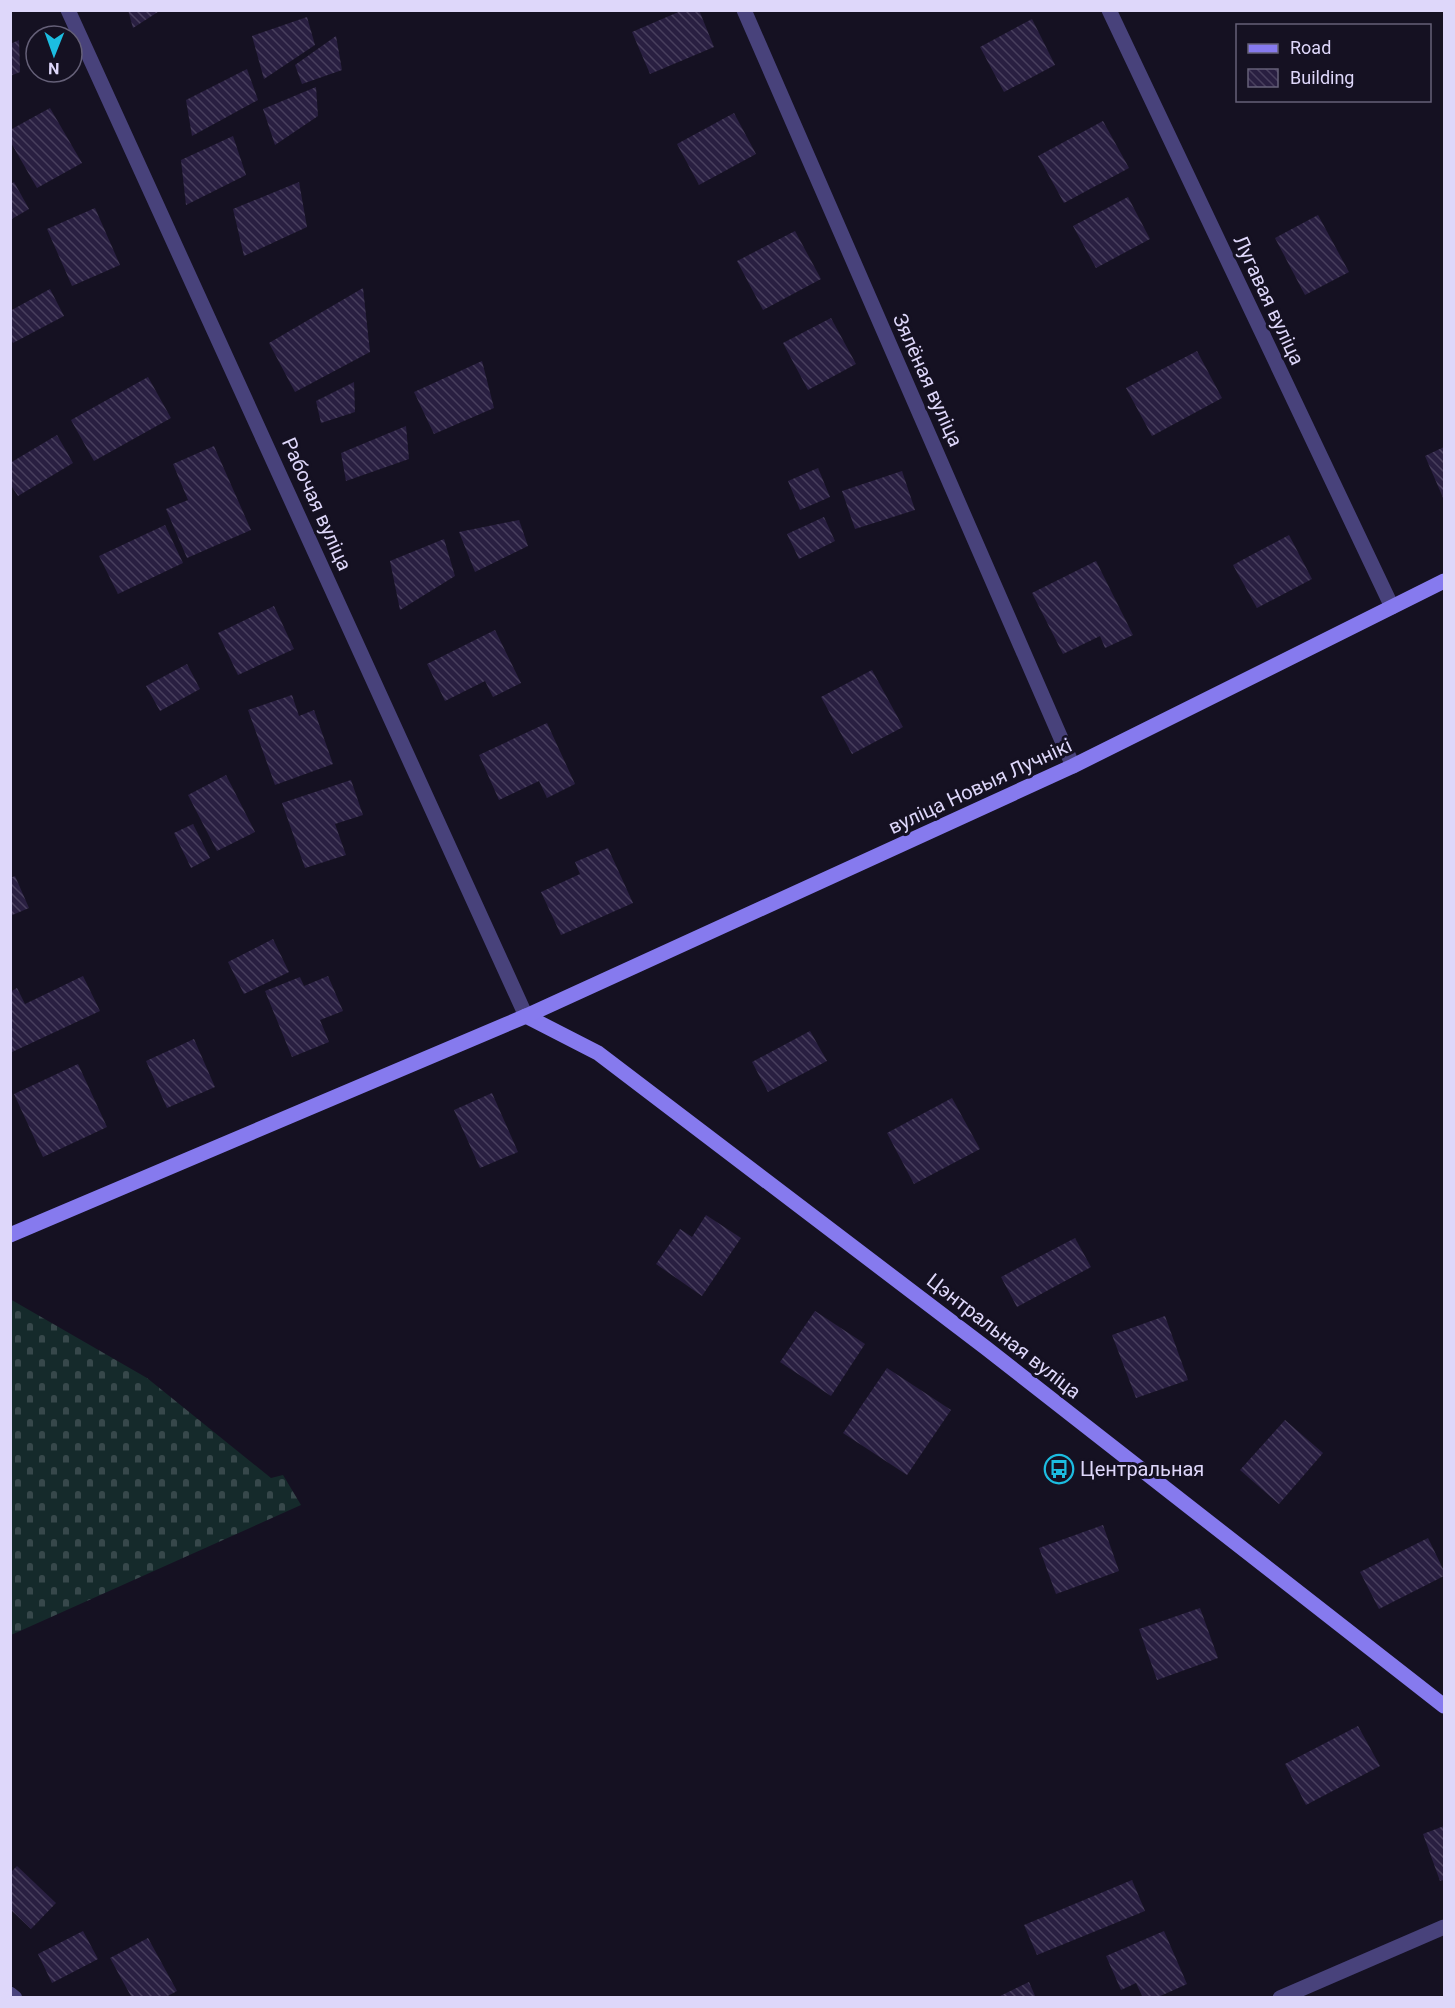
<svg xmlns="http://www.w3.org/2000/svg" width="1455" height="2008" viewBox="0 0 1455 2008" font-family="Roboto,sans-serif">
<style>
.cemetery{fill:url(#cemetery-stones)}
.building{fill:url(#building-back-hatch)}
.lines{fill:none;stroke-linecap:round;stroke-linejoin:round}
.street{stroke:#48427b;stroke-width:15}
.secondary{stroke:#867aee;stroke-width:15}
.labels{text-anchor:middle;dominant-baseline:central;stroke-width:6;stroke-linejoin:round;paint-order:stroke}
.street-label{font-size:20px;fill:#ded7fa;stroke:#151122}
.poi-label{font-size:20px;fill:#ded7fa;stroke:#151122;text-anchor:start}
</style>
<defs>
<pattern id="cemetery-stones" width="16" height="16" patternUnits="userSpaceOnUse" patternTransform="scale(1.5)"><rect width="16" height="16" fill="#152a2b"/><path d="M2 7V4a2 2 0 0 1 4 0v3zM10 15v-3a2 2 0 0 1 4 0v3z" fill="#37484b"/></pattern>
<pattern id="building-back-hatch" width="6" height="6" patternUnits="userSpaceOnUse" patternTransform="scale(1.5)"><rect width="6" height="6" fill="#291f41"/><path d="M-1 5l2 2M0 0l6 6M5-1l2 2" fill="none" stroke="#483f5d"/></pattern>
</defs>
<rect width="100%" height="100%" fill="#151122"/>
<path class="cemetery" d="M10 1299 147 1378 271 1478 283 1475 301 1505 11 1635Z"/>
<g class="building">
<path d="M128 10H161L133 28Z"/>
<path d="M683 10H699L714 47 650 74 632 32Z"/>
<path d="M307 17 315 45 264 79 252 36Z"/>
<path d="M1032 19 1055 65 1004 92 980 47Z"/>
<path d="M336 36 342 70 302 84 295 65Z"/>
<path d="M19 40 20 72 10 76V44Z"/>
<path d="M247 69 258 100 192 136 186 100Z"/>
<path d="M316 87 318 116 275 145 263 109Z"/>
<path d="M50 108 82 163 37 188 10 141V130Z"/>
<path d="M734 113 756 154 699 185 677 144Z"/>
<path d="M1103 121 1129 168 1064 203 1038 156Z"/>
<path d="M233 136 246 175 186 205 181 160Z"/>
<path d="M14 182 29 209 10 220V184Z"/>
<path d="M299 182 307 227 244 256 233 209Z"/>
<path d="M1128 197 1150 239 1096 268 1073 226Z"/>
<path d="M95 208 120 265 72 286 47 229Z"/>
<path d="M1318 215 1349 272 1305 295 1275 238Z"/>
<path d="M795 231 821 279 763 310 737 261Z"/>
<path d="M363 288 370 352 295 392 269 343Z"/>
<path d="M50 289 64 316 13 343 10 338V311Z"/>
<path d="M831 318 856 364 808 390 783 343Z"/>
<path d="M1197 351 1222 398 1152 436 1126 388Z"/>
<path d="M482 361 494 408 434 434 414 392Z"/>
<path d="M148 377 171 418 94 461 71 420Z"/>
<path d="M354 382 355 412 321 423 316 401Z"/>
<path d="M406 426 409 459 346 481 341 453Z"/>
<path d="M57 435 73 463 18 496 10 484V463Z"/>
<path d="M214 446 251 530 187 558 166 509 188 500 173 464Z"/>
<path d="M1444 447V500L1425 456Z"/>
<path d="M818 468 830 497 800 510 788 481Z"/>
<path d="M902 471 915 510 855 529 842 491Z"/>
<path d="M824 517 835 541 799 559 787 534Z"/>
<path d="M519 520 528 546 475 572 459 532Z"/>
<path d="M165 525 183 563 118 594 99 556Z"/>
<path d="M1289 535 1312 579 1257 608 1233 565Z"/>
<path d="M444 539 455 576 400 610 390 561Z"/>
<path d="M1096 561 1133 635 1105 648 1100 636 1063 654 1032 593Z"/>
<path d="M274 606 294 649 238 675 218 633Z"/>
<path d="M495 630 521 683 493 697 485 681 445 701 427 664Z"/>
<path d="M187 664 200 689 160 711 146 686Z"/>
<path d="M872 670 903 727 852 754 821 697Z"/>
<path d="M292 695 299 716 314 710 333 764 275 785 248 710Z"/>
<path d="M547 723 575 784 547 798 539 781 499 800 479 755Z"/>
<path d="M226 775 255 832 217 851 188 795Z"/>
<path d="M351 780 363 815 335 824 346 855 305 868 282 803Z"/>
<path d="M193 824 210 858 191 868 174 833Z"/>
<path d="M608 848 633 903 561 935 541 892 580 874 575 862Z"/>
<path d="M15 876 29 908 10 916V878Z"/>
<path d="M273 939 289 972 244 994 228 962Z"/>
<path d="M83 976 100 1011 10 1053V992L17 988 25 1004Z"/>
<path d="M328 976 343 1011 320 1020 329 1042 292 1057 265 991 300 977 304 986Z"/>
<path d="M810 1031 827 1061 768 1092 752 1062Z"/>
<path d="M194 1039 215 1087 167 1108 146 1061Z"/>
<path d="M78 1064 107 1127 43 1157 14 1094Z"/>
<path d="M492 1093 518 1152 480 1168 454 1110Z"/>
<path d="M952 1098 980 1149 914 1184 887 1133Z"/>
<path d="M706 1215 741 1238 702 1296 656 1264 680 1229 692 1237Z"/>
<path d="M1075 1238 1091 1267 1017 1307 1001 1277Z"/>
<path d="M815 1311 865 1344 831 1396 780 1362Z"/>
<path d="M1165 1316 1188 1380 1136 1398 1112 1335Z"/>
<path d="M887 1368 951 1410 907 1475 843 1433Z"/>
<path d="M1285 1420 1323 1453 1279 1504 1240 1470Z"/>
<path d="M1103 1525 1119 1571 1056 1594 1039 1548Z"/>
<path d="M1428 1538 1444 1571V1576L1379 1609 1360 1572Z"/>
<path d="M1200 1608 1218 1658 1157 1680 1139 1629Z"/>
<path d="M1358 1726 1380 1766 1306 1805 1285 1764Z"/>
<path d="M1444 1826V1880L1440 1881 1423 1834Z"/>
<path d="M17 1866 56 1903 31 1929 10 1909V1873Z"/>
<path d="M1132 1880 1145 1911 1037 1955 1024 1925Z"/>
<path d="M83 1931 98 1959 52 1983 38 1954Z"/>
<path d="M1164 1931 1187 1984 1156 1998H1143L1136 1983 1121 1990 1106 1956Z"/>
<path d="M148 1938 177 1991 164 1998H132L110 1958Z"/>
<path d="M1029 1982 1036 1998H996Z"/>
</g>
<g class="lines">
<g class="street">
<path d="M68 10 526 1016"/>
<path d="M744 10 1073 766"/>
<path d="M1109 10 1392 607"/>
<path d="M10 1994 15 1998"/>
<path d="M1280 1998 1444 1927"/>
</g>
<g class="secondary">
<path d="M526 1016 598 1053 986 1348 1444 1706"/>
<path d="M10 1235 526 1016 1073 766 1444 581"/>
</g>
</g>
<defs>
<g id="bus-ring" transform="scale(1.5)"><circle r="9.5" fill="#151122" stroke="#1cbde1" stroke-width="1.5"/><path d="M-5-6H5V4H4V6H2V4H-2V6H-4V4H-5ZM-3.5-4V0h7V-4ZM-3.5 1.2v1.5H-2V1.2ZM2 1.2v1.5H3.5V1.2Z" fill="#1cbde1"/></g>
</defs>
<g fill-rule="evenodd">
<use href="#bus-ring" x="1059" y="1469"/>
</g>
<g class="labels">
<g class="street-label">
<text transform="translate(1269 300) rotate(65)">Лугавая вуліца</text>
<text transform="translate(928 380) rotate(66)">Зялёная вуліца</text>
<text transform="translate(317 504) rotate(66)">Рабочая вуліца</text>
<text transform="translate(980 786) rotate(-25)">вуліца Новыя Лучнікі</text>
<text transform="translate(1004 1336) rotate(38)">Цэнтральная вуліца</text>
</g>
<g class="poi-label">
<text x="1080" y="1469">Центральная</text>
</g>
</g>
<rect width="1455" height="2008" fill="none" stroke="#ded7fa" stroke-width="24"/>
<rect x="1236" y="24" width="195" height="78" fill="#151122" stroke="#656078" stroke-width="1.5"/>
<rect x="1248" y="44" width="30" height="9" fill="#867aee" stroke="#656078" stroke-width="1.5"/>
<text x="1290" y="54" font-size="18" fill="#ded7fa">Road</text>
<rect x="1248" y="69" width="30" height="18" fill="url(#building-back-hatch)" stroke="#656078" stroke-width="1.5"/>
<text x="1290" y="84" font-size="18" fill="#ded7fa">Building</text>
<g transform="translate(54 54) rotate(181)"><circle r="28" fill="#151122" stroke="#656078" stroke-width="1.5"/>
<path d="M0-4.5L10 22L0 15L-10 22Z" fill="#1cbde1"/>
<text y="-9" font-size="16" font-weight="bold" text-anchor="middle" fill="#ded7fa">N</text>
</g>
</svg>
